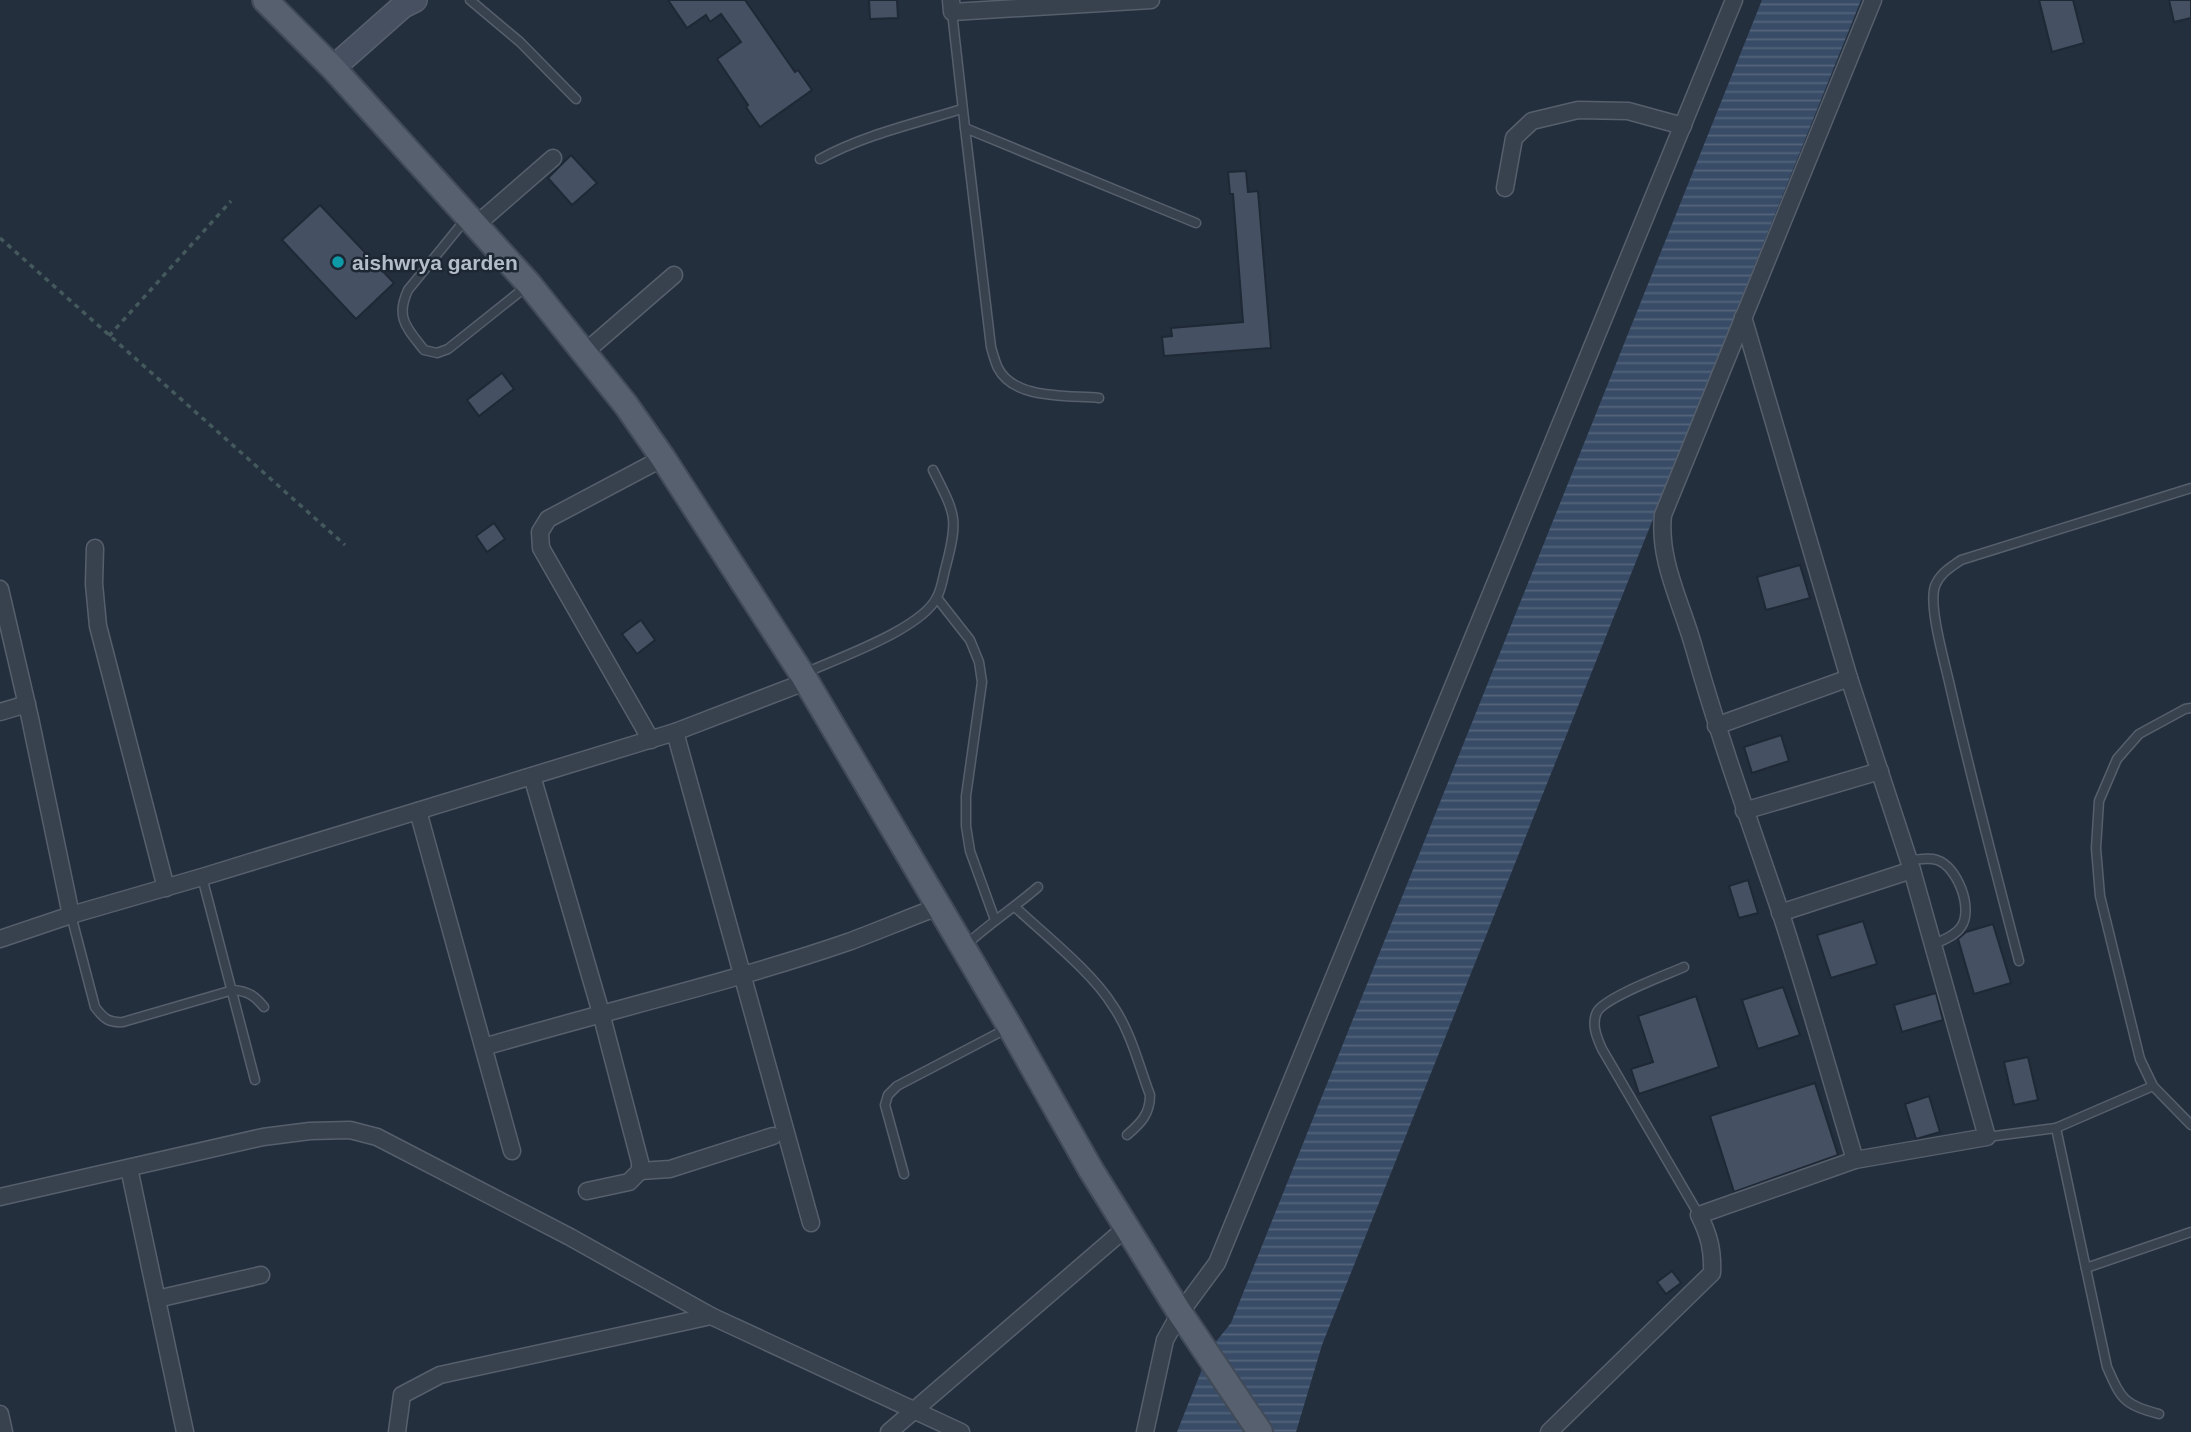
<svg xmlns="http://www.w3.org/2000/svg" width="2191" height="1432" viewBox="0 0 2191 1432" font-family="Arial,sans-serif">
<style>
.water{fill:url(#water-rules)}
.building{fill:#455162;stroke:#1f2835;stroke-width:2}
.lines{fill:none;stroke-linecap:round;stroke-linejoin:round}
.lane-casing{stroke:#565f6c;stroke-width:11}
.street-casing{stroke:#565f6c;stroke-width:19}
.secondary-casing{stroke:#565f6c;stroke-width:26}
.primary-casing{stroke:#414a57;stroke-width:28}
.path{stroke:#44595c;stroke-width:3.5;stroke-dasharray:5 5;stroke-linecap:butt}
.lane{stroke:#38414e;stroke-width:8}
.street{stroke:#38414e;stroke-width:16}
.secondary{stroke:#465061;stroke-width:23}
.primary{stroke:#56606e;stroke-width:24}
.culture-dot{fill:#0f9aa8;stroke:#1d2633;stroke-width:2.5}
.labels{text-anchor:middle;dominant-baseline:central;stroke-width:5;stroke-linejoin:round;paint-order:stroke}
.poi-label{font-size:21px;font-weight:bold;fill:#b4bcc9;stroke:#1d2633;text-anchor:start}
</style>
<defs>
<pattern id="water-rules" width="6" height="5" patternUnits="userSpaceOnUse" patternTransform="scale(1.75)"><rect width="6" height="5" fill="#394c67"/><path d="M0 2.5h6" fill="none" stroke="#53647b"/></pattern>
</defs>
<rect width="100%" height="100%" fill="#242f3e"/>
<path class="water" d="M1762 0H1861L1322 1345 1296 1432H1177L1210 1349 1231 1323Z"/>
<g class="building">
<path d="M668 0H745L795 72 798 70 812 90 760 127 746 107 748 105 717 59 741 42 721 14 710 22 706 15 687 28Z"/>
<path d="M869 0H897L898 18 870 19Z"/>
<path d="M2039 0H2073L2084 43 2052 52Z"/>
<path d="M2169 0H2191V18L2174 22Z"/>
<path d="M571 155 597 183 572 205 548 178Z"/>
<path d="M1246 171 1248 192 1258 191 1271 348 1164 356 1162 337 1172 336 1171 328 1243 322 1233 194H1230L1228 172Z"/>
<path d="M320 205 394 283 356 319 282 240Z"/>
<path d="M502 373 514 389 479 416 467 400Z"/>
<path d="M494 523 505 539 487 552 476 536Z"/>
<path d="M1800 565 1810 598 1766 610 1757 577Z"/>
<path d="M641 620 655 640 637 654 622 634Z"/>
<path d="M1781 735 1789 761 1752 773 1744 747Z"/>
<path d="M1748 880 1758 913 1739 918 1729 886Z"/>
<path d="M1863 921 1877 964 1831 978 1817 935Z"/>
<path d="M1993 924 2011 983 1974 994 1958 939 1966 932Z"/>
<path d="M1783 987 1800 1035 1758 1049 1742 1000Z"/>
<path d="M1936 993 1943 1020 1902 1032 1894 1005Z"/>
<path d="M1696 996 1719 1067 1639 1094 1631 1069 1653 1062 1638 1016Z"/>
<path d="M2028 1057 2038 1100 2014 1105 2004 1062Z"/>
<path d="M1815 1083 1838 1155 1734 1192 1710 1116Z"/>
<path d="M1929 1096 1940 1132 1916 1139 1905 1104Z"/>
<path d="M1672 1271 1681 1283 1666 1294 1657 1282Z"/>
</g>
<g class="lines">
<g class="lane-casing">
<g id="lane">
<path d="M470 0 520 42 576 99"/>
<path d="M952 12 965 128 1196 223"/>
<path d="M965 128 991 347C993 354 995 362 998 368 1014 400 1068 395 1099 398"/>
<path d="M820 159C864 135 913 124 962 109"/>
<path d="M465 220 408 290C395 318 407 328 424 350L437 353 448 349 527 286"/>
<path d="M937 598 970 640 979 662 982 682 966 796V826L970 851 995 920"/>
<path d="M805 673C838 658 922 629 937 597 942 588 943 576 946 566 959 517 955 514 933 470"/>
<path d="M2191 708 2185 709 2139 734 2117 759 2099 801 2096 848 2100 896 2140 1059 2153 1086 2191 1125"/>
<path d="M1909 860C1918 860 1928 857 1937 860 1957 866 1974 909 1961 927 1955 936 1942 940 1933 945"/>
<path d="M202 877 255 1080"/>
<path d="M1015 907C1045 935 1092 972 1113 1006 1131 1032 1139 1066 1150 1095 1150 1114 1141 1123 1127 1135"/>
<path d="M71 915 95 1007C104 1019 109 1023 123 1022L233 990C248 991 255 996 264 1007"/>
<path d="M965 946C988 924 1014 908 1038 887"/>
<path d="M2019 961C1995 869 1971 778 1950 686 1945 663 1928 606 1935 586 1940 573 1951 567 1961 560L2191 488"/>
<path d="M1684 967C1666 975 1605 997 1597 1012 1591 1024 1597 1038 1602 1049L1699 1215"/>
<path d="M2056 1128 2107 1367C2122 1401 2124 1404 2159 1414"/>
<path d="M1987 1137 2056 1128 2153 1086"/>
<path d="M904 1174 885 1105 888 1095 897 1086 1008 1028"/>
<path d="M2086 1268 2191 1232"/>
</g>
</g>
<g class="street-casing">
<g id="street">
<path d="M951 0 952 12 1151 0"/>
<path d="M1505 188 1514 138 1532 121 1578 110 1628 111 1683 126"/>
<path d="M476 225 553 158"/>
<path d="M584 353 674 275"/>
<path d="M95 548 94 584 98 626 166 888"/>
<path d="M0 589 30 718 71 915"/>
<path d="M0 712 27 704"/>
<path d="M1716 726 1849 678"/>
<path d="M675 732 811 1223"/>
<path d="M651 740 541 548 540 532 548 519 663 458"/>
<path d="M532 776 601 1013 640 1162V1171L629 1182 587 1191"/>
<path d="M418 811 512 1151"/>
<path d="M1744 811 1880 771"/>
<path d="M1780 913 1912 870"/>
<path d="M0 939 71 915 202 877 675 732 805 682"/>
<path d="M484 1047C605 1011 729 983 848 942 878 931 908 918 938 907"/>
<path d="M1855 1160C1830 1077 1807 993 1780 911 1750 823 1719 737 1694 648 1682 604 1658 561 1663 515L1873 0"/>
<path d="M129 1168 185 1432"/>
<path d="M640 1171 670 1169 773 1136"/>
<path d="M0 1197 263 1137 310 1131 350 1130 377 1137 570 1237 711 1316 961 1432"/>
<path d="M157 1299 261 1275"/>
<path d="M0 1414 4 1432"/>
<path d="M397 1432 402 1395 440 1375 711 1316"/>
<path d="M889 1432 1127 1227"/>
<path d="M1145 1432 1165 1340 1180 1313 1217 1263 1734 0"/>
<path d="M1549 1432 1712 1273C1713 1250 1709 1235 1699 1215L1855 1160 1987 1137 1912 870 1849 678 1743 317"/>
</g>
</g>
<g class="secondary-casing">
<path id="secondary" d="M333 68 403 6 415 0"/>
</g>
<g class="primary-casing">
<path id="primary" d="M265 0 333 68 529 284 626 405 663 458 802 674 1010 1027 1091 1170 1180 1313 1260 1432"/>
</g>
<g class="path">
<path d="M0 238 345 545"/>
<path d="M109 336 231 201"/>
</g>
<use href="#lane" class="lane"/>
<use href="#street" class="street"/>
<use href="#secondary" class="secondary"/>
<use href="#primary" class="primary"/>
</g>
<circle class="culture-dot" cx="338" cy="262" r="7"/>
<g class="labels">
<g class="poi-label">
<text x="352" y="262">aishwrya garden</text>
</g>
</g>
</svg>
